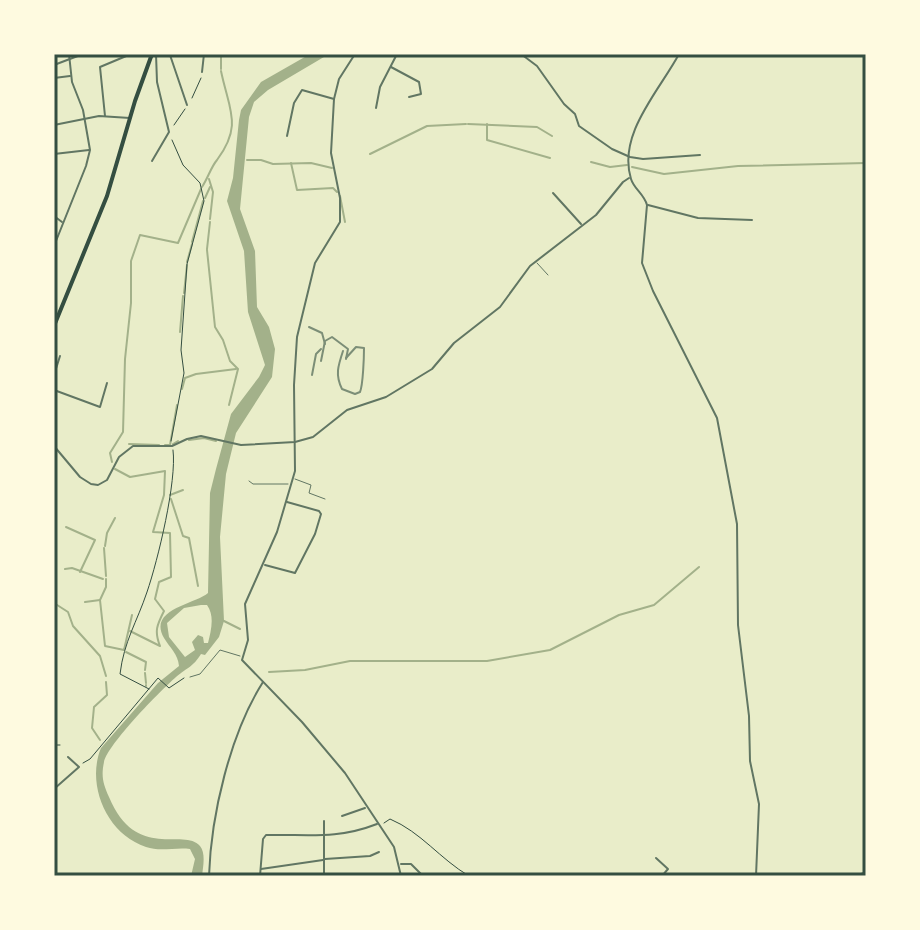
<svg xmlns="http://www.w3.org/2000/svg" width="920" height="930" viewBox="0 0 920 930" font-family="'Asap Condensed',sans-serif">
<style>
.water{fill:#a3b18a;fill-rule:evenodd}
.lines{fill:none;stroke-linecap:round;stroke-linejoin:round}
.stream{stroke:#a3b18a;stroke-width:2}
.path{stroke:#344e41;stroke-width:1}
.service{stroke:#617663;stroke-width:1}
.minor{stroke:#617663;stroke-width:2}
.tertiary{stroke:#617663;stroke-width:3}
.primary{stroke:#344e41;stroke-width:4}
.rail{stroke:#7c8e77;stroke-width:2}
.neatline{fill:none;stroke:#344e41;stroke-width:3}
</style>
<rect width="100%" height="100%" fill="#e9edc9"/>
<path class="water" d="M310 54H329L268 90 254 102 249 117 240 209 255 251 257 307 269 327 275 349 272 377 236 433 226 474 220 537 224 621 219 637 205 655 201 654C193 667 188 667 176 677 160 691 108 744 104 762 101 776 103 784 109 797 136 862 184 827 200 846 206 853 203 867 202 876H191L195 859 190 849C176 847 160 852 146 847 106 834 86 784 101 748L158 683 179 666C178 654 170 648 164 638 147 609 196 604 208 593L210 493 216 469 231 414 259 377 265 365 248 312 244 251 227 201 233 178 239 120 241 110 261 82ZM201 605H207C215 616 211 631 208 643H204L203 637 198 635 192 642 195 650 185 657 169 637 167 623 184 608Z"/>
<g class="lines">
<g class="stream">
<path d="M221 54V69"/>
<path d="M468 124 537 127 552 136"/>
<path d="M487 124V140L550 158"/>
<path d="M370 154 427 126 466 124"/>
<path d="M247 160H261L273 164 311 163 332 168"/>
<path d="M591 162 610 167 627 165"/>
<path d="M291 163 297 190 333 188 337 192"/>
<path d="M632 167 664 174 738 166 866 163"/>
<path d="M209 179 213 192 210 219"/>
<path d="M202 187C208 178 211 167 217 160 243 125 229 110 221 71"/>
<path d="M340 196 345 222"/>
<path d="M205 198 210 187"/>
<path d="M192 242 203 201"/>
<path d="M207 249 210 222"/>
<path d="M207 250 215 327 223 340 230 361 238 369 229 405"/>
<path d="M187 262 192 244"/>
<path d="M184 293 187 265"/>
<path d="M180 332 183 296"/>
<path d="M182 389 185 378 196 374 236 369"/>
<path d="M189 440 204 438 216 441"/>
<path d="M129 444 159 445"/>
<path d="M173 444 178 441"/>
<path d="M165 445H170L177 405"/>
<path d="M112 462 110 453 123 432 125 359 131 303V261L140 235 178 243 201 189"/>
<path d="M115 469 130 477 165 471 164 495 153 532 170 533 171 577 159 582 155 599 164 611C157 625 154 631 160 646L130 631"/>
<path d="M170 495 183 490"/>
<path d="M171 499 183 536 189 538 198 586"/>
<path d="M66 527 95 540 80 572"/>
<path d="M105 546 107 533 115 518"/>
<path d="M104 548 106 576"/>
<path d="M65 569 72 568 103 579"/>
<path d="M106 579V587L100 600 105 646 124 650 132 615"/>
<path d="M85 602 100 600"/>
<path d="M54 603 68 612 73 626 100 656 106 676"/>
<path d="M224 621 240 629"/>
<path d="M126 652 146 662 145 670"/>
<path d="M269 672 305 670 350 661H487L550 650 619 615 654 605 699 567"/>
<path d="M145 673 146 683"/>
<path d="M146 685V686"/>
<path d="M100 740 92 728 94 707 107 695 106 682"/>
</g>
<g class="path">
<path d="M192 98 201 78"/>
<path d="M174 125 185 109"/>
<path d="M171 441 184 373 181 350 187 264 204 201 200 183 183 165 172 140"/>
<path d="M149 689 120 674C124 641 137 622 147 592 158 560 177 481 173 450"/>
<path d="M54 745H60"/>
<path d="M83 763 90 759 158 678 169 688 184 678"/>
<path d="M384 823 390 819C421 832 440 859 469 876"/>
</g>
<g class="service">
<path d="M537 263 548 275"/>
<path d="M295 479 311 485 309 493 325 499"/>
<path d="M249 481 253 484H288"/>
<path d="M190 677 200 674 220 650 240 656"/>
</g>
<g class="minor">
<path d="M163 54H172"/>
<path d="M355 54 339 79 334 99 331 153 340 198V222L315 263 297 337 294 385 295 471 277 532 245 604 248 640 242 660 302 722 345 773 394 847 401 876"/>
<path d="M521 54 537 66 564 104 575 114 579 126 612 149 630 157 643 159 700 155"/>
<path d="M679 54C660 90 617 134 631 179 634 189 644 194 647 205L642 263 653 291 717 418 737 524 738 625 749 716 750 761 759 804 756 876"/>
<path d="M170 55 187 105"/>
<path d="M54 65 83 54"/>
<path d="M391 67 419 82 421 94 409 97"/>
<path d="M202 72 204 54"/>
<path d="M54 78 70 76"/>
<path d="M376 108 380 87 397 54"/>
<path d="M105 116 100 67 131 54"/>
<path d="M54 125 99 116 130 118"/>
<path d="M287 136 294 103 302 90 334 99"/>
<path d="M54 154 89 150"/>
<path d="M152 161 169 132 157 82 156 54"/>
<path d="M553 193 581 224"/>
<path d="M648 205 698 218 752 220"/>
<path d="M54 216 62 222"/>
<path d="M54 246 86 166 90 150 83 110 72 82 69 54"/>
<path d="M54 375 60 356"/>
<path d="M54 390 100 407 107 383"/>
<path d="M54 446 80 477 91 484 98 485 107 480 119 457 133 446H172L187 439 201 436 241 445 295 442 313 437 347 410 386 397 432 369 454 343 500 307 530 266 596 215 623 182 629 178"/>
<path d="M265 565 295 573 315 534 321 514 319 511 287 502"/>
<path d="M54 789 79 767 68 757"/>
<path d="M342 816 365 808"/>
<path d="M324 821V876"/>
<path d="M656 858 668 869 662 876"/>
<path d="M325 859 370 856 379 852"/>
<path d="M401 864H411L423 876"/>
<path d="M261 869 323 860"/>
<path d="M209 876C211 815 230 734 263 682"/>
<path d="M260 876 263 839 266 835C307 834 336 840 377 824"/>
</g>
<path class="tertiary" d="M856 876 866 873"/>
<path class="primary" d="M54 326 107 196 135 101 152 54"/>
<g class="rail">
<path d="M309 327 322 333 325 344"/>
<path d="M343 351C338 366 335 375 342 389L355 394 360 392C363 385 364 357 364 348L356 347 346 358"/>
<path d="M321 361 325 341 332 337 348 349 346 359"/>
<path d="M312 375 316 354 321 349"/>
</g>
</g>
<rect width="920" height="930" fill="none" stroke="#fefae0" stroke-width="112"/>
<rect x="56" y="56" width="808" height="818" class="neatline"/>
</svg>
